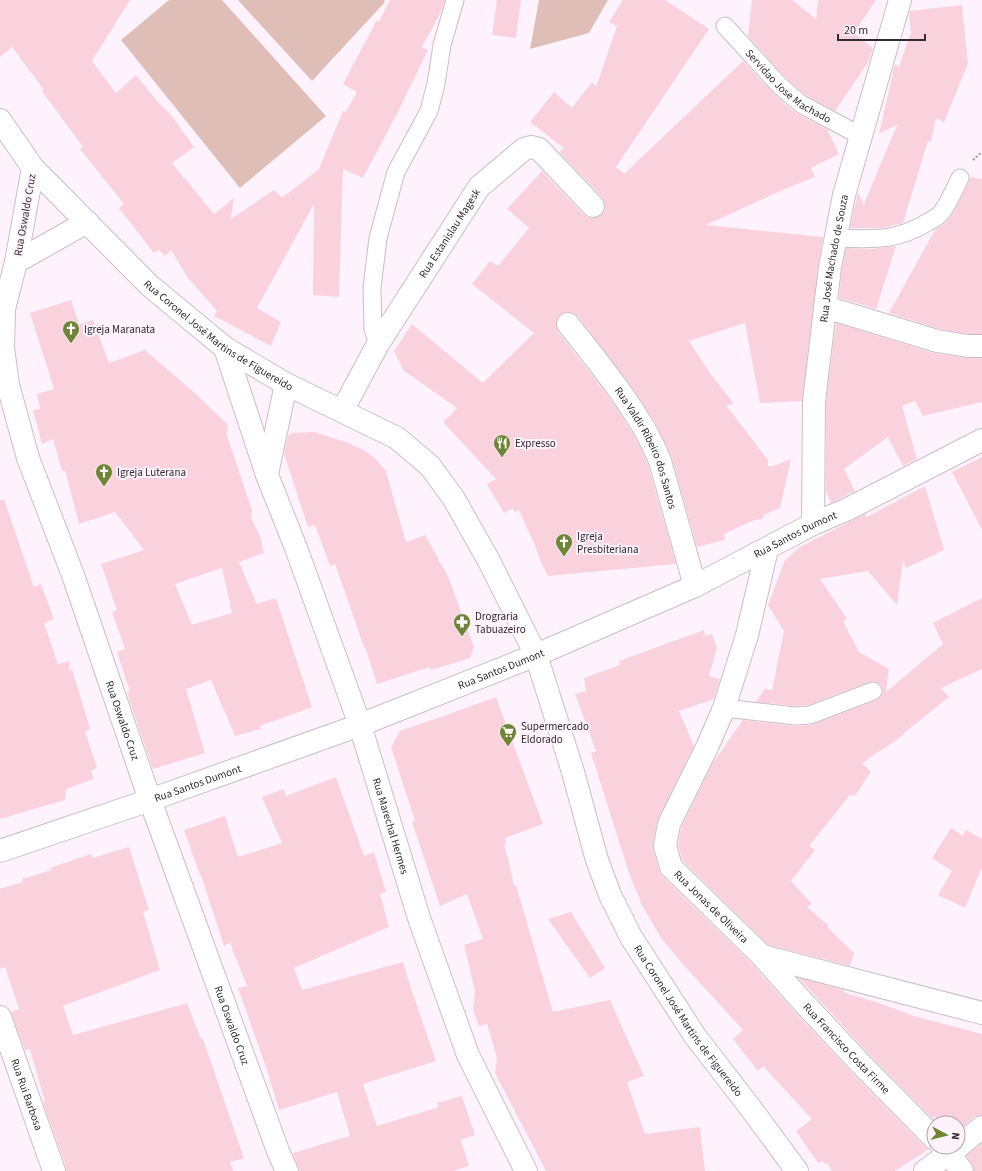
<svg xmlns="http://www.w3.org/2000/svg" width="982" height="1171" viewBox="0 0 982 1171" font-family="'Source Sans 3',sans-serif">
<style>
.green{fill:#dfbeb8}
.building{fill:#fad2de;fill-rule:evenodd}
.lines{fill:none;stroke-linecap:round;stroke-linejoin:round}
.service-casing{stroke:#cabdc9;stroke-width:19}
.minor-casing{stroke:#cabdc9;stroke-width:24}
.path{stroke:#afa7ae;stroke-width:2.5;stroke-dasharray:2 2;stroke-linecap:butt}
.service{stroke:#fff;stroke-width:17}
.minor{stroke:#fff;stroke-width:22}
.labels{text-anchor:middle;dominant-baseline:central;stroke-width:4;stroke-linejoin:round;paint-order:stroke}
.street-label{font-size:11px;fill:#302c30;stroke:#fef3fd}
.poi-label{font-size:11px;fill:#302c30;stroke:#fef3fd;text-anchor:start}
</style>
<rect width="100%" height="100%" fill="#fef3fd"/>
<g class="green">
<path d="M169 0H222L326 116 240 188 121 40Z"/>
<path d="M238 0H384L385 2 312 81Z"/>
<path d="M539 0H608L589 33 530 49Z"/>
</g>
<g class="building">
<path d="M0 0H130L92 61 116 93 136 75 157 101 171 115 194 147 172 163 214 214 234 198 231 219 274 190 282 198 319 169 343 111 345 112V113L357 92 343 84 377 20 379 22 390 0H445L440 14 422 47 428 50 398 112 363 178 343 169 339 297 313 295 314 204 257 308 281 322 271 346 214 316 217 311 188 278 171 250 165 256 159 250 154 253 119 208 124 204 80 149 83 147 42 91 44 90 12 47 0 57Z"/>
<path d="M497 0H521L516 38 492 35Z"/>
<path d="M623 0H665L709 29 616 167 624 174 743 61 773 93 794 112 827 129 839 154 811 168 815 177 785 189 706 225 823 237 818 266 802 401 760 403 745 323 689 341 710 373 734 404 726 405 768 460V466H773L791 459 780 508 764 515 763 519 754 520 724 534 725 540 697 547 672 458 656 424 629 383 578 316 572 312H566L561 314 557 319 556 326 558 332 595 379 616 407 630 429 642 450 648 465 676 564 548 576 541 562 536 548 519 510 514 512 513 508 504 513 487 484 496 479 443 422 457 408 403 370 394 351 412 324 483 383 534 333 472 284 490 261 498 266 529 228 507 209 542 171 584 215 589 218H596L601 215 605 210V203L602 197 559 152 564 148 530 122 554 92 572 108 592 82 596 87 617 26 609 22Z"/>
<path d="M752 0H792L816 19 818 0H876L854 33 873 48 869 61 835 111 807 96 787 79 748 36Z"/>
<path d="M962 5 968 64 944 122 936 118 931 142 928 141 903 223 882 228H850L858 192 864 205 866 199 897 125 879 134 895 64 899 67 911 33 909 14 910 11Z"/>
<path d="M970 177 982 179V334H969L940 329 889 313 935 230 947 222 955 210 969 182Z"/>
<path d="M896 246 876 309 839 298 842 269 846 248 872 249Z"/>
<path d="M71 300 79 324 93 320 109 363 145 350 197 395 228 425 227 435 252 510 251 517 260 536 264 553 239 562 257 604 276 598 312 707 260 726 261 729 235 736 211 680 186 689 205 753 153 769 127 693 130 692 117 652 125 649 112 612 117 610 101 564 144 550 115 512 79 524 65 470 62 471 53 439 42 444 33 410 40 409 37 394 54 389 30 313ZM222 568 232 613 192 625 175 584Z"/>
<path d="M836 323 933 353 966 358H982V402L923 416 915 401 902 406 917 459 903 466 888 437 844 469 855 491 831 503 826 491V402Z"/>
<path d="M314 432 346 442 362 449 374 457 386 471 406 542 425 535 448 576 474 647 470 658 431 670 430 667 377 684 365 647H364L335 564 330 566 315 525 308 527 284 454 288 436 292 433Z"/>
<path d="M982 457V530L952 472Z"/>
<path d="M925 486 944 550 906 568 903 561 897 605 868 571 820 579 847 619 843 621 859 652 889 669 886 692 943 644 933 623 982 598V669L941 688 949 697 903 734 904 735 862 763 871 772 855 796 850 795 809 846 815 850 791 881 812 904 807 907 829 926 827 927 854 953 850 966 768 945 682 860 678 845 681 828 712 764 743 720 794 726 811 725 877 700 881 697 883 692 882 687 879 683 874 681 869 682 808 705 795 706 756 702 765 689 772 690 784 631 768 605 785 560 800 547 865 514 867 517Z"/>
<path d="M4 499 34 587 41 584 54 619 44 623 58 664 70 661 69 671 72 669 87 718 90 729 85 731 97 768 91 771 94 779 66 789 65 800 0 819V500Z"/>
<path d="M704 630 705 636 712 634 717 648 709 676 720 679 714 699 679 711 694 746 657 822 653 844V849L659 870 662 876 753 965 793 1010 852 1073 925 1147 929 1149 895 1171H832L827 1163 824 1164 823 1161 818 1163 796 1131 812 1119 763 1066 758 1071 733 1039 743 1030 680 961 661 938 643 907 630 876 591 753 596 751 575 694 586 691 584 678 620 665 619 661Z"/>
<path d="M496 697 543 824 505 838 506 844 504 845 508 858 514 886 516 885 553 1012 610 1000 644 1076 627 1082 645 1134 700 1127 705 1171H546L495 1073 497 1058 487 1024 479 1026 473 1010 475 991 464 945 483 939 467 894 440 906 412 822 415 821 391 747 400 731 452 713Z"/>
<path d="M336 777 364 856 374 852 386 892 380 894 389 927 294 968 302 990 403 962 413 994 436 1061 363 1084 377 1126 439 1107 437 1103 462 1096 475 1135 461 1140 469 1166 453 1171H300L293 1153 350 1136 337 1092 279 1110 267 1070 238 988 247 986 230 943 224 946 201 875H200L184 830 225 816 238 857 282 843 262 797 284 789 286 796Z"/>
<path d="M951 828 963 836 966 830 982 839V867L965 908 938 895 952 871 932 858Z"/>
<path d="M129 847 149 910 143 912 160 970 63 1006 73 1035 187 1003 201 1039H203L244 1158 230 1162 233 1171H66V1167L43 1102H45L30 1049 25 1050 11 1012 19 1009 5 967 0 969V889L23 882 22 879 52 870 50 868 91 854 93 858Z"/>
<path d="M571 912 605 968 590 978 548 919Z"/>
<path d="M799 978 844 990 843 992 882 1004 914 1016 982 1034V1115L974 1117 958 1131V1123H939L934 1116V1120L870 1055Z"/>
<path d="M982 1143V1171H974L972 1164 966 1156Z"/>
</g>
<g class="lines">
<g class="service-casing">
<g id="service">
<path id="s1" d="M725 26 780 86 801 104 861 136"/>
<path d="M835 238C871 239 896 242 928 222 932 220 938 217 941 213 949 203 954 190 960 178"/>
<path d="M378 344 373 329 372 288 378 238 396 172 429 111 436 84 442 45 455 0"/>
<path d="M724 708 795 716 810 715 873 691"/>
</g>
</g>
<g class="minor-casing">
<g id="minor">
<path id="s2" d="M0 120 33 168 149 285 225 348 286 384 397 438 430 466 454 499 489 561 536 655 573 772 597 860 610 895 631 937 695 1036 749 1106 797 1171"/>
<path id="s3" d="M33 168 16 262 4 309 3 348 8 385 28 458 73 575 150 800 278 1151 287 1171"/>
<path d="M16 262 87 222"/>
<path d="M825 307 937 341 968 346H982"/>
<path id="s4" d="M568 324C588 349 608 374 626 400 640 421 651 438 660 461L695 586"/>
<path id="s5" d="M225 348 267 475 296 548 360 725 419 918 468 1055 526 1171"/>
<path id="s6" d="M342 411 378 344 479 187 524 149 531 147 539 149 593 206"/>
<path d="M267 474 286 384"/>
<path id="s7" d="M813 524 814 401 830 267 844 195 900 0"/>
<path id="s8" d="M767 549 747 635 724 708 708 745 669 824 665 846 671 867 762 956 802 1001 861 1064 934 1138"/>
<path id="s9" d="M0 851 150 800 360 725 536 655 695 586 813 524 848 509 982 440"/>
<path d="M762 956 982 1013"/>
<path id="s10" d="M0 1017 54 1171"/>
<path d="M942 1147 949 1154 962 1171"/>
<path d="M958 1147 982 1127"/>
<path d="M925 1171 958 1147"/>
</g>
</g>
<path class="path" d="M973 160 982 152"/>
<use href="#service" class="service"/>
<use href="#minor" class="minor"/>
</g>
<defs>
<g id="church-pin" transform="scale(0.9)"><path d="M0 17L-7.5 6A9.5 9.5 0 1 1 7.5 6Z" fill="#6e8536" stroke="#fef3fd"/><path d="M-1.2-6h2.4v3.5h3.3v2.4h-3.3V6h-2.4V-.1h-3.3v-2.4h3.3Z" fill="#fff"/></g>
<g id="restaurant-pin" transform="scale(0.9)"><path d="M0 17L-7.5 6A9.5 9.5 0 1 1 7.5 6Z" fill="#6e8536" stroke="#fef3fd"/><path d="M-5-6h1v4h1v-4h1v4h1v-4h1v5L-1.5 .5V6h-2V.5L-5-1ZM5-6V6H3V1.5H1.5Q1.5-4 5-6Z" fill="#fff"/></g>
<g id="pharmacy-pin" transform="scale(0.9)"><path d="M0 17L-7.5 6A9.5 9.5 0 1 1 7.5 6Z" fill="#6e8536" stroke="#fef3fd"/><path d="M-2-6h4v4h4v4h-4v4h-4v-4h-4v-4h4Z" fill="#fff"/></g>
<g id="supermarket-pin" transform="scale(0.9)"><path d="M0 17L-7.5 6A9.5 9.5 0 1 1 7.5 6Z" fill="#6e8536" stroke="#fef3fd"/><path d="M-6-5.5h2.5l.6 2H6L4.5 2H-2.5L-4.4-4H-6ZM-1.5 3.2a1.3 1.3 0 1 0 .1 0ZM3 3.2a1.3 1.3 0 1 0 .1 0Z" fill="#fff"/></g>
</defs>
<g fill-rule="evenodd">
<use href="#church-pin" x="71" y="329"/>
<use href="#restaurant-pin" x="502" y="443"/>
<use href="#church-pin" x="104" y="472"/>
<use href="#church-pin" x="564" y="542"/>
<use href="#pharmacy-pin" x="462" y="622"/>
<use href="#supermarket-pin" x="508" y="732"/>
</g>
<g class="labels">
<g class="street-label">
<text stroke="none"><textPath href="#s1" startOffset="88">Servidao Jose Machado</textPath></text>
<text transform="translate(25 215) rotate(-80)">Rua Oswaldo Cruz</text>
<text stroke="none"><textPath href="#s6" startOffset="208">Rua Estanislau Magesk</textPath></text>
<text stroke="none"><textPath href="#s7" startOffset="267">Rua José Machado de Souza</textPath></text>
<text stroke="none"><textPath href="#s2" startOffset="309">Rua Coronel José Martins de Figuereido</textPath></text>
<text stroke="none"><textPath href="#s4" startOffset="148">Rua Valdir Ribeiro dos Santos</textPath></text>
<text stroke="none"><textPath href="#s9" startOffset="857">Rua Santos Dumont</textPath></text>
<text stroke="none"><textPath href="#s9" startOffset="533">Rua Santos Dumont</textPath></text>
<text stroke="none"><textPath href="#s3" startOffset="575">Rua Oswaldo Cruz</textPath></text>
<text stroke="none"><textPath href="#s9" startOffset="209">Rua Santos Dumont</textPath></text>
<text stroke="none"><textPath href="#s5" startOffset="506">Rua Marechal Hermes</textPath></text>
<text stroke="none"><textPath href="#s8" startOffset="394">Rua Jonas de Oliveira</textPath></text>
<text stroke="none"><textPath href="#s2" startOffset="1176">Rua Coronel José Martins de Figuereido</textPath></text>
<text stroke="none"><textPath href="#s3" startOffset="899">Rua Oswaldo Cruz</textPath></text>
<text stroke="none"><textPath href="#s8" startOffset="590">Rua Francisco Costa Firme</textPath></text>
<text stroke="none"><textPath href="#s10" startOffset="82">Rua Rui Barbosa</textPath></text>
</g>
<g class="poi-label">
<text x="84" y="329">Igreja Maranata</text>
<text x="515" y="443">Expresso</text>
<text x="117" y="472">Igreja Luterana</text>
<text x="577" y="536">Igreja<tspan x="577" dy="13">Presbiteriana</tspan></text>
<text x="475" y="616">Drograria<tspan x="475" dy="13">Tabuazeiro</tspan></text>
<text x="521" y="726">Supermercado<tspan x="521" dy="13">Eldorado</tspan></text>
</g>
</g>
<g transform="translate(946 1135) rotate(97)"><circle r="19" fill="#fef3fd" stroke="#aca3ab"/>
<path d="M0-3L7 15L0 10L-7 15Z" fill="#6e8536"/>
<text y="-6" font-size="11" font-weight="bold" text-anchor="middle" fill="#302c30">N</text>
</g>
<path d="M838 34v6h87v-6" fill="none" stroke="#302c30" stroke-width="2"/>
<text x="844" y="34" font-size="12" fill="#302c30" stroke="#fef3fd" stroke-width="3" paint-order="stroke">20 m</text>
</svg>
